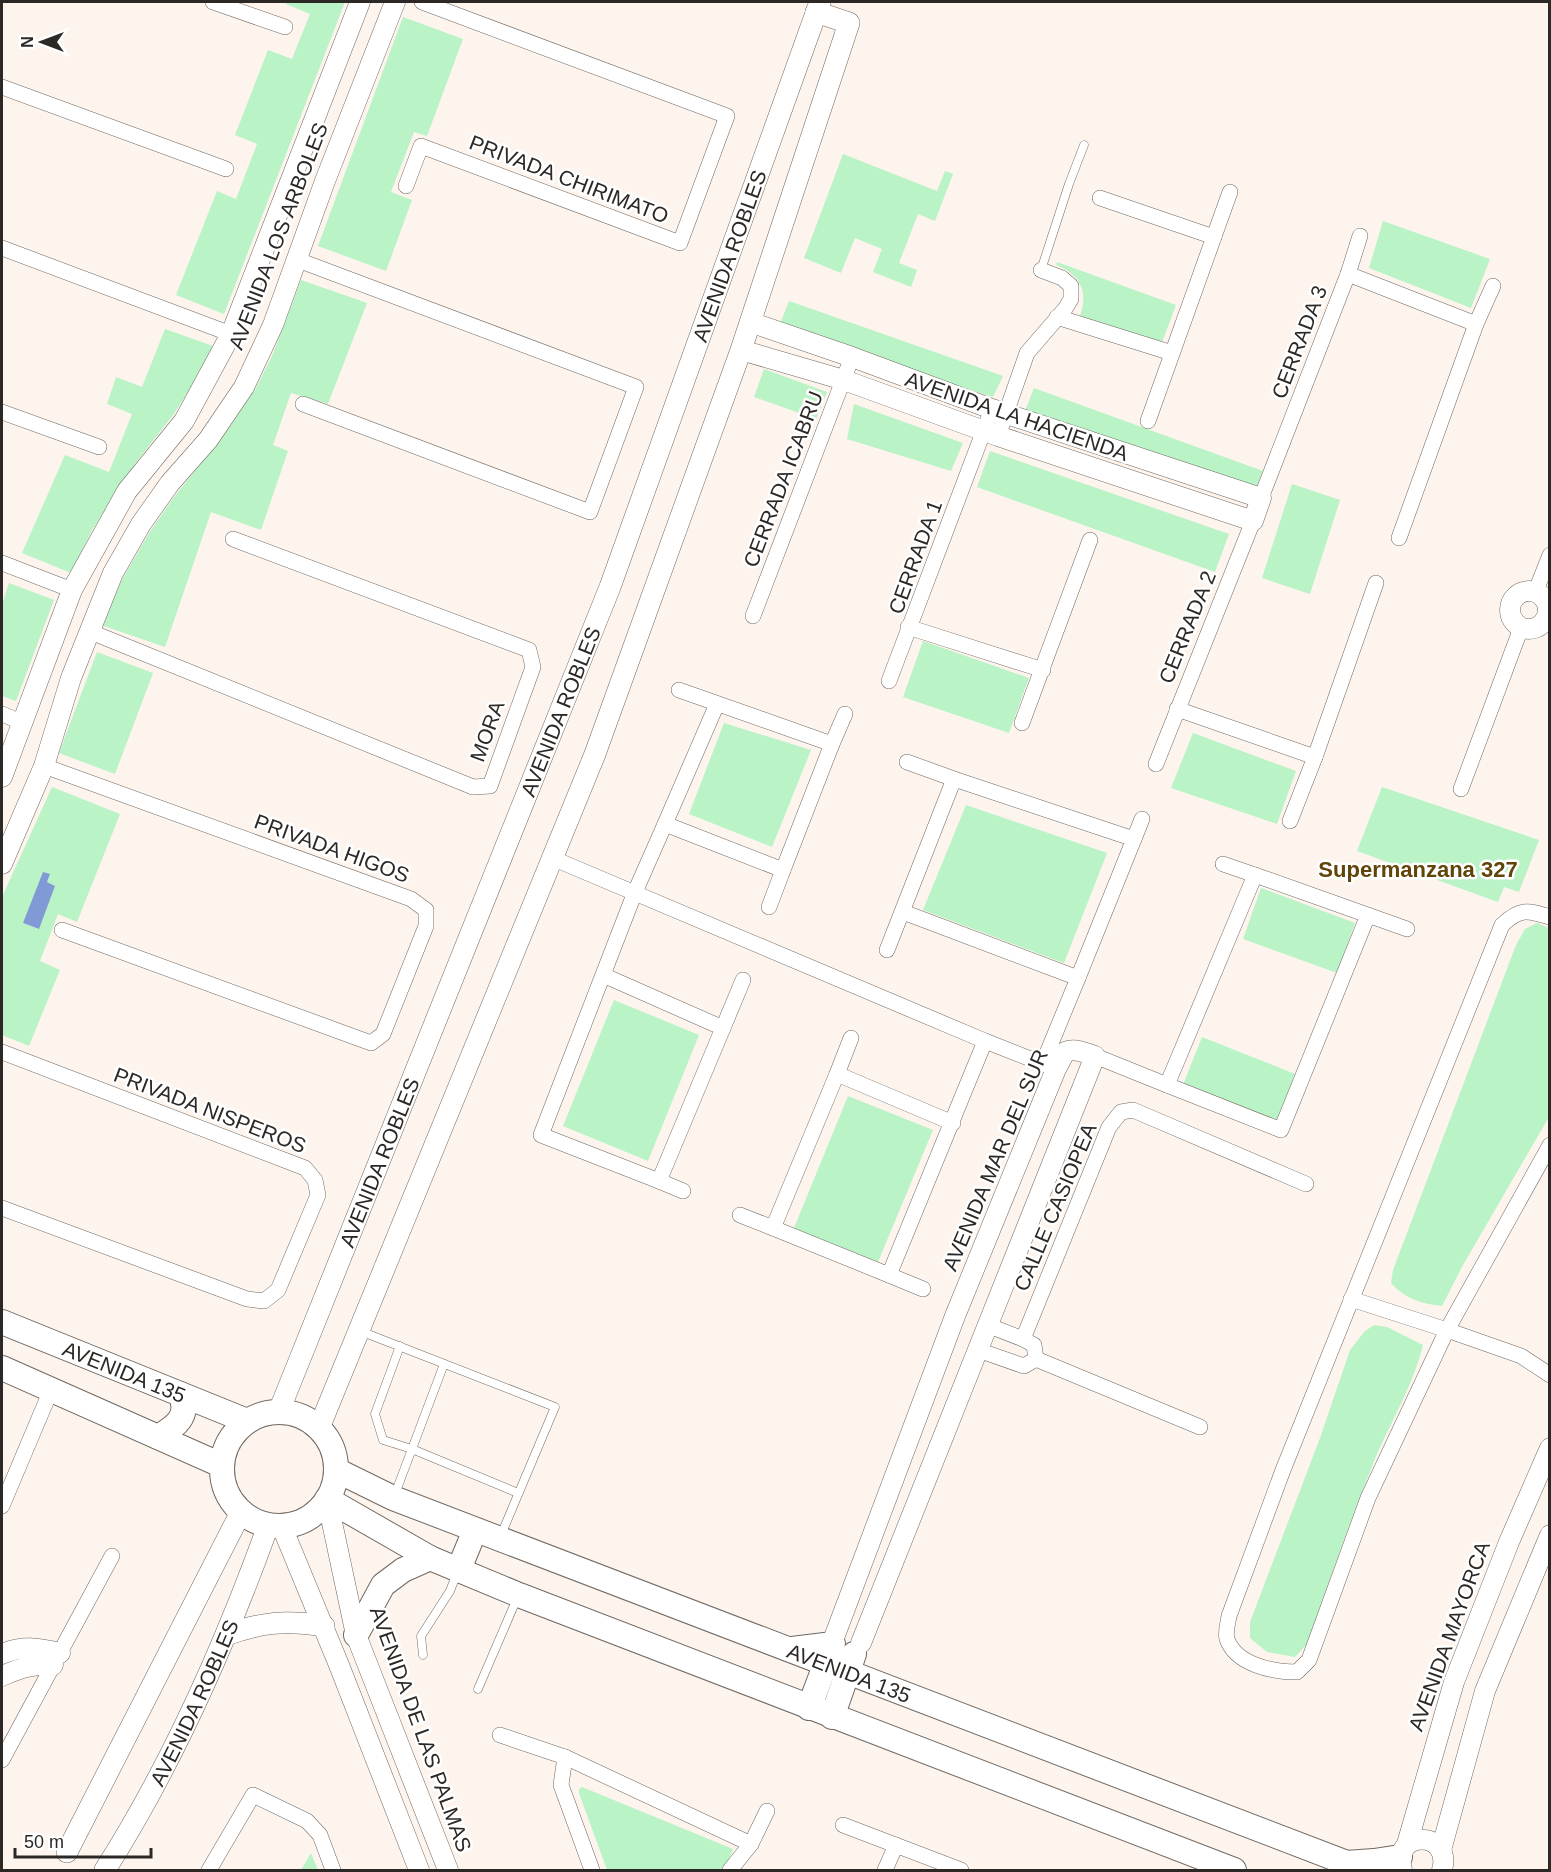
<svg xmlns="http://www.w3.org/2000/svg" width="1551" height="1872" viewBox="0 0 1551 1872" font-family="Arial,sans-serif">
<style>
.green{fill:#b9f3c6;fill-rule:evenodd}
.water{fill:#7f9ad4}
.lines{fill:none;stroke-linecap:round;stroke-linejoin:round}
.service-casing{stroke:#706862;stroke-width:9}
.minor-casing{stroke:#706862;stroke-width:16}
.tertiary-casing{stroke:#706862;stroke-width:21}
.secondary-casing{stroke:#706862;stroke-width:22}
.primary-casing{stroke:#706862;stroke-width:26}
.service{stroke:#fff;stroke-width:8}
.minor{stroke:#fff;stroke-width:15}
.tertiary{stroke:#fff;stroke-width:20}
.secondary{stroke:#fff;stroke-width:21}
.primary{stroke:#fff;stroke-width:24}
.labels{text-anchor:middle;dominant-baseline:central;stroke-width:5;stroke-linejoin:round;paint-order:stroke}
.street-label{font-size:21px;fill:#2c2826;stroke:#fff}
.neighbourhood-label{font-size:22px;font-weight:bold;fill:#604408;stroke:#fff}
</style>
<rect width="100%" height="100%" fill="#fdf4ed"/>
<g class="green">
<path d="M287 2H345L224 314 176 295 217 191 236 199 257 144 235 135 268 50 292 59 310 14 286 4Z"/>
<path d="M403 17 463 39 427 136 414 132 391 192 412 200 386 271 318 246Z"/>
<path d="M843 154 937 191 945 171 953 174 935 221 918 214 899 263 917 270 911 287 873 272 882 249 855 238 841 273 804 258Z"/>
<path d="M1383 221 1490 259 1471 308 1369 268Z"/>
<path d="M1057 262 1176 305 1161 345 1080 316C1089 292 1080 274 1056 265Z"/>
<path d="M301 280 367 303 328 404 291 393 273 445 288 451 261 530 211 512 165 647 101 625 123 578 149 533 174 497 227 431 256 388 272 356Z"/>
<path d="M789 301 1003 376 993 397 778 329Z"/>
<path d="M165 329 216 347 174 414 136 462 117 490 91 532 71 573 22 553 65 455 109 472 132 414 107 404 116 377 142 387Z"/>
<path d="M764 369 827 392 816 419 754 397Z"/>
<path d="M1034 388 1263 471 1254 492 1025 411Z"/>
<path d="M854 404 963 443 951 471 847 439Z"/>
<path d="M990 451 1229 534 1215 572 977 487Z"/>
<path d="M1292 484 1340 500 1310 594 1262 578Z"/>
<path d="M9 583 54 600 16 701 2 696V604Z"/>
<path d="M923 641 1029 678 1009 733 903 697Z"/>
<path d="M97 652 153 673 115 774 59 753Z"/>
<path d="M724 723 811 750 772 847 689 814Z"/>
<path d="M1193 733 1296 771 1277 824 1171 788Z"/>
<path d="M52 787 120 814 77 922 58 914 40 961 60 970 29 1046 2 1035V897ZM50 875 47 882 55 886 38 929 23 923Z"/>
<path d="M1382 787 1539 840 1519 892 1504 887 1498 902 1357 851Z"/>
<path d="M966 805 1107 853 1064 963 923 910Z"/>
<path d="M1261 888 1355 923 1337 973 1243 939Z"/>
<path d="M1537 923 1549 928V1117L1463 1265 1442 1306C1422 1304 1405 1299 1391 1283L1393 1270 1516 945 1525 929Z"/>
<path d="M614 1000 699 1035 648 1161 563 1126Z"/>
<path d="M1202 1037 1295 1074 1274 1127 1181 1090Z"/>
<path d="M848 1096 933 1130 878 1262 794 1228Z"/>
<path d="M1374 1325 1387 1327 1423 1345C1413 1386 1391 1421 1375 1459 1350 1520 1329 1582 1307 1644L1295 1657 1267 1652 1250 1638V1622L1320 1438 1350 1350 1365 1331Z"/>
<path d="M582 1787 733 1849 727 1864 720 1870H607L579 1793V1789Z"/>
<path d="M311 1853 318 1870H301Z"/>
</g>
<path class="water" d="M43 872 50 874 47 882 55 886 39 929 23 923Z"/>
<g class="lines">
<g class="service-casing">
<g id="service">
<path d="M1041 270 1069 184 1084 145"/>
<path d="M360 1331 555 1407 501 1535"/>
<path d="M400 1346 375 1414 383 1440 412 1449 518 1493"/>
<path d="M395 1494 444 1364"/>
<path d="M423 1655 421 1636 450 1591 457 1573"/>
<path d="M478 1689 518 1596"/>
</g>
</g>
<g class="minor-casing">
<g id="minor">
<path d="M213 2 285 27"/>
<path d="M2 87 226 169"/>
<path d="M406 186 421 146 680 243 727 116 422 2"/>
<path d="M1100 198 1214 237"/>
<path d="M2 248 231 334"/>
<path d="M298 260 636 387 590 512 303 404"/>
<path d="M1348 274 1476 324"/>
<path d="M1057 317 1172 353"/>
<path d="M2 412 99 447"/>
<path d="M1148 421 1230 192"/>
<path d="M998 436 1027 353 1065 309 1071 299V286L1062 278 1041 270"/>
<path d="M1261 498 1348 274 1360 236"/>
<path d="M1399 538 1476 324 1493 286"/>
<path d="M2 563 72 590"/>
<path d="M1535 593 1550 555"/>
<path d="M753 616 852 357"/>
<path d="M908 627 1043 670"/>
<path d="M91 632 473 787 490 786 533 667 529 650 233 539"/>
<path d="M889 681 992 409"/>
<path d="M679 690 832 744 783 870 665 824 717 704"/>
<path d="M1177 709 1315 757"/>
<path d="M2 714 21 722"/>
<path d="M1022 723 1090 540"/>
<path d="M832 744 845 714"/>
<path d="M907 762 954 779"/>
<path d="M1156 764 1253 521"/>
<path d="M44 766 411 899 426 910V926L383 1034 371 1043 62 930"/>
<path d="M1461 789 1521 628"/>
<path d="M1290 821 1315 757 1376 583"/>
<path d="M1134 839 1142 819"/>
<path d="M552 858 985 1041"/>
<path d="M1223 864 1255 875"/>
<path d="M769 907 783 870"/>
<path d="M1368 915 1281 1130 1167 1085 1255 875 1407 929"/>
<path d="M1550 917C1527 910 1520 908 1502 925L1283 1470 1229 1616C1228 1623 1225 1633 1227 1639 1236 1665 1273 1672 1297 1672L1309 1660 1368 1498 1447 1330 1550 1145"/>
<path d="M887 950 954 779 1134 839 1078 978 903 912"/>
<path d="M603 975 723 1028 659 1181 541 1135 635 892 665 824"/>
<path d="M723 1028 743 980"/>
<path d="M2 1052 305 1168 315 1180 318 1195 278 1290 264 1301 247 1299 2 1208"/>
<path d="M1095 1056 1167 1085"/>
<path d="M1043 1063 1078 978"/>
<path d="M837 1074 851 1038"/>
<path d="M953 1123 837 1074 773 1228 889 1275 985 1041 1056 1069"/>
<path d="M659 1181 683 1191"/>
<path d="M740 1215 773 1228"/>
<path d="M889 1275 923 1289"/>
<path d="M1351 1299 1447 1330 1521 1356 1550 1375"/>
<path d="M1023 1339 1109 1127 1121 1112 1133 1110 1306 1184"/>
<path d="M978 1350 1024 1366 1036 1359 1034 1345 1023 1339 987 1325"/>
<path d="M1036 1359 1200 1427"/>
<path d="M2 1506 51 1390"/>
<path d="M500 1735 565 1757 751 1844"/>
<path d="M565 1757 561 1785 592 1870"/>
<path d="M2 1760 112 1556"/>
<path d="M843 1825 961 1870"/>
<path d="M209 1870 253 1795 307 1821 320 1835 333 1870"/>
<path d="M730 1870 751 1844 767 1811"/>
<path d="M885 1870 896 1845"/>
</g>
</g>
<g class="tertiary-casing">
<g id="tertiary">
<path d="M741 350 844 380 998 436 1253 521 1261 498 992 409 852 357 750 322"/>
<circle cx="1529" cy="610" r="19"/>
<path d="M2 777 72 590 127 491 184 421 231 334 360 2"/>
<path d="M2 864 44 766 71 678 113 573 141 524 170 483 208 440 244 387 273 325 325 181 395 2"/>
<path d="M327 1499 356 1635 448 1870"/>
<path d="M282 1527 339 1665 419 1870"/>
<path d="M835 1635 955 1316 1056 1069 1065 1052C1075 1048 1084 1052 1095 1056L861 1643"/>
<path d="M2 1654C22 1645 39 1648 60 1653"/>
<path d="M2 1676C20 1668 33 1664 53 1665"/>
<path d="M1407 1844 1454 1682 1509 1542 1550 1448"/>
<path d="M1441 1850 1485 1691 1550 1535"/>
<path d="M1402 1870C1391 1829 1453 1830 1442 1870"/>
</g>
</g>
<g class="secondary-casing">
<g id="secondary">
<path id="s1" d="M279 1411 610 587 820 2"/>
<path d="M319 1428 595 754 741 350 849 23 816 12"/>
<path d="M226 1635C262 1622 286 1620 324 1626"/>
<path d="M67 1852 241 1512"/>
<path id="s2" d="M105 1870C173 1763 225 1645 268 1526"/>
</g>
</g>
<g class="primary-casing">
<g id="primary">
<path id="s3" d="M2 1322 247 1421"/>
<path d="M2 1368 221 1465"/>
<circle cx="279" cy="1469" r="57"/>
<path d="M158 1437C175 1427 191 1416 180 1394"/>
<path id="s4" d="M336 1470 393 1498 1365 1870"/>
<path d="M327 1499 430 1558 519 1595 1234 1870"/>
<path d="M459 1569 475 1530"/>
<path d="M356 1635 383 1585 403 1570 430 1558"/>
<path d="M792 1649 833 1644 809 1708"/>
<path d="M832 1717 854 1654"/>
<path d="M1346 1863 1374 1861 1400 1857"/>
</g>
</g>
<use href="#service" class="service"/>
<use href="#minor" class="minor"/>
<use href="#tertiary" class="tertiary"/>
<use href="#secondary" class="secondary"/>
<use href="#primary" class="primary"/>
</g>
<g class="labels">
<g class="street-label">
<text transform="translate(569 179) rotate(21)">PRIVADA CHIRIMATO</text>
<text transform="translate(278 236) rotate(-69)">AVENIDA LOS ARBOLES</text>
<text stroke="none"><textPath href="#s1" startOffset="1240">AVENIDA ROBLES</textPath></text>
<text transform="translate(1299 342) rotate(-69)">CERRADA 3</text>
<text transform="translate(1017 416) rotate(19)">AVENIDA LA HACIENDA</text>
<text transform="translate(783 479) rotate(-69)">CERRADA ICABRU</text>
<text transform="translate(915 557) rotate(-70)">CERRADA 1</text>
<text transform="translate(1187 627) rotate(-68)">CERRADA 2</text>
<text stroke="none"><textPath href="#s1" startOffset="754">AVENIDA ROBLES</textPath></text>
<text transform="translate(487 731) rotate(-70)">MORA</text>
<text transform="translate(332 848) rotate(20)">PRIVADA HIGOS</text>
<text transform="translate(210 1110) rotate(21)">PRIVADA NISPEROS</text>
<text transform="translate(995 1160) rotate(-67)">AVENIDA MAR DEL SUR</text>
<text stroke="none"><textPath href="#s1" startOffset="268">AVENIDA ROBLES</textPath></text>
<text transform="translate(1055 1207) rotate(-67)">CALLE CASIOPEA</text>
<text stroke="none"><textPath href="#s3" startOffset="132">AVENIDA 135</textPath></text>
<text transform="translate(1449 1636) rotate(-70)">AVENIDA MAYORCA</text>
<text stroke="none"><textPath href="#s4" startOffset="552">AVENIDA 135</textPath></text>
<text stroke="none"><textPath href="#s2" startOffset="190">AVENIDA ROBLES</textPath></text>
<text transform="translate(421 1729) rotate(70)">AVENIDA DE LAS PALMAS</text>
</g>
<g class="neighbourhood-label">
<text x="1418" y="869">Supermanzana 327</text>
</g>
</g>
<rect width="1551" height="1872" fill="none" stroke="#2c2826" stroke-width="6"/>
<g transform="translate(42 42) rotate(270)" stroke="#ffffff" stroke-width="4.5" paint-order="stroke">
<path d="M0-4.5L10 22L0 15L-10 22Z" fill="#2c2826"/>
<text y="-9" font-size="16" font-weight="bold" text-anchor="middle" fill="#2c2826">N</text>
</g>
<path d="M15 1848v9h136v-9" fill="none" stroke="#2c2826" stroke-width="3"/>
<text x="24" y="1848" font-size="18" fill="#2c2826" stroke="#ffffff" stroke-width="4.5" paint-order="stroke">50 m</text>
</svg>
